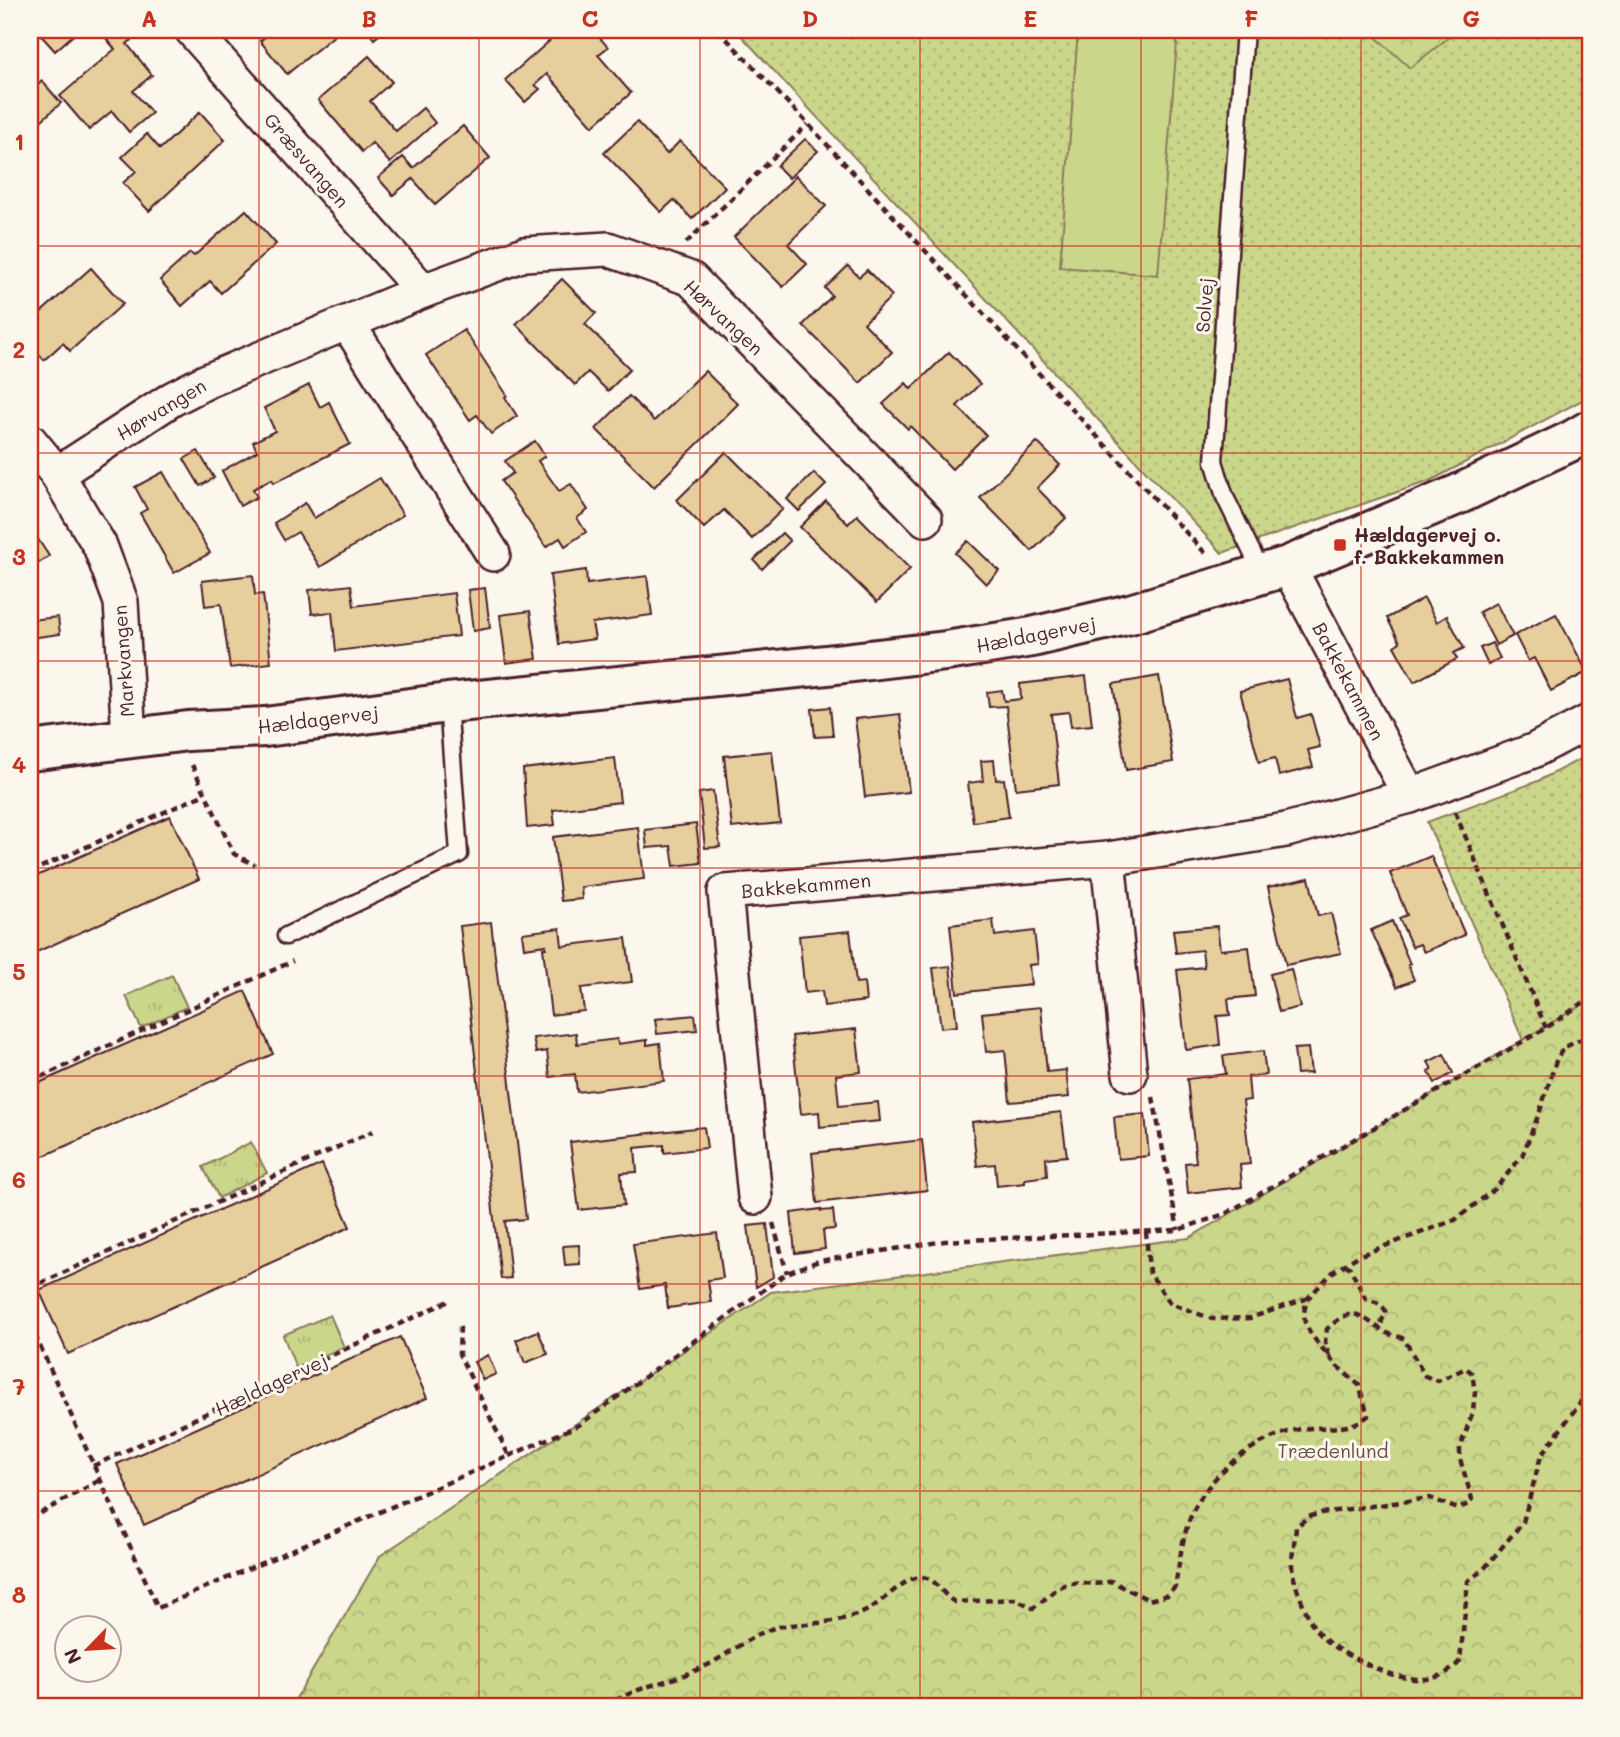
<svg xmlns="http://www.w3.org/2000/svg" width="1620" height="1737" viewBox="0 0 1620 1737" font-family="Mali,sans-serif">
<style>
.grass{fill:url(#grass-dots);stroke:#8a7a5a;stroke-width:2}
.forest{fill:url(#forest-crowns);stroke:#8a7a5a;stroke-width:2}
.park{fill:url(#park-tufts);stroke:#8a7a5a;stroke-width:2}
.pitch{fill:#cad68a;stroke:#8a7a5a;stroke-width:2}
.building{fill:#e7ce9d;stroke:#4a1f2b;stroke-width:2}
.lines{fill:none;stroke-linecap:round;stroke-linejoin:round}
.service-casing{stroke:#4a1f2b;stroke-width:21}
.minor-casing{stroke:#4a1f2b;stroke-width:38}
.tertiary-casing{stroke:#4a1f2b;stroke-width:44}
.path{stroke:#4a1f2b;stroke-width:4.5;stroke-dasharray:7 5;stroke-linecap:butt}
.service{stroke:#fbf7ec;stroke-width:16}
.minor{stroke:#fbf7ec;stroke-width:33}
.tertiary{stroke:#fbf7ec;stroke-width:38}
.grid{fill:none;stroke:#c8321e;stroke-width:2;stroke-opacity:0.55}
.poi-dot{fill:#c8321e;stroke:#fbf7ec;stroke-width:2.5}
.labels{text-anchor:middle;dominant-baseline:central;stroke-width:6;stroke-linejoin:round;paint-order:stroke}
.street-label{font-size:19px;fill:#4a1f2b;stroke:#fbf7ec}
.poi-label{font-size:19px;font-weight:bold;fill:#4a1f2b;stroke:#fbf7ec;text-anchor:start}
.park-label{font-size:19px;fill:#6a4d43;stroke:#fbf7ec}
.neatline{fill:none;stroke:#c8321e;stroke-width:2.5}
.grid-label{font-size:23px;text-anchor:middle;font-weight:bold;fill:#c8321e}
</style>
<defs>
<pattern id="grass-dots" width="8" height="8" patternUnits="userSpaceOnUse" patternTransform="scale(1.75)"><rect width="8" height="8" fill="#cad68a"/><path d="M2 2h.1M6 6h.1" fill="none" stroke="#afb777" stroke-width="1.8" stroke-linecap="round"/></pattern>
<pattern id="forest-crowns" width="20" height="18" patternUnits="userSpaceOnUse" patternTransform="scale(1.75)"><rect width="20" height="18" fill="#cad68a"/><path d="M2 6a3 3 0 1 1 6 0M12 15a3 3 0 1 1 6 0" fill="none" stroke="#afb777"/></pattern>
<pattern id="park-tufts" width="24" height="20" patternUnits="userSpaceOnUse" patternTransform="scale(1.75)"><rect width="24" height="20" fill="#cad68a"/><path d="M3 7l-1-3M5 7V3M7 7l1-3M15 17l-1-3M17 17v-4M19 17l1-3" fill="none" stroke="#afb777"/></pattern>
</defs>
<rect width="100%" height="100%" fill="#fbf7ec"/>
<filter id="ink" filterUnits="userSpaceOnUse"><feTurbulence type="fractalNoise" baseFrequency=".0143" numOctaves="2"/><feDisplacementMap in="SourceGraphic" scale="14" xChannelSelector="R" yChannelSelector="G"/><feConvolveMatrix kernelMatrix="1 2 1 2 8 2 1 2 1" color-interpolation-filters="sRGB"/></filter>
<g filter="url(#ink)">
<g class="grass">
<path d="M736 30H1590V396L1432 480 1222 553Z"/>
<path d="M1590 754V1000L1523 1040 1427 822 1538 781Z"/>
</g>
<g class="forest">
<path d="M1368 30H1458L1410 68Z"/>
<path d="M1590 1000V1707H291L380 1556 771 1292 1189 1238Z"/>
</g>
<g class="park">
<path d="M172 975 187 1007 141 1028 126 996Z"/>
<path d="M251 1142 267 1173 219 1198 203 1167Z"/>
<path d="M330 1315 344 1347 296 1368 283 1335Z"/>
</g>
<path class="pitch" d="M1078 30H1178L1158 275 1060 267Z"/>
<g class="building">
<path d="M30 30H79L55 51 38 32 30 40Z"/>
<path d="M101 30H136L139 34 127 44 152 75 133 91 152 113 129 132 112 111 89 130 60 96 115 49 100 31Z"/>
<path d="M273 30H341L287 74 260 41Z"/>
<path d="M367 30H385L374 39Z"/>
<path d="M562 30H593L608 47 598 55 631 93 593 126 547 74 535 85 540 89 525 102 505 80Z"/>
<path d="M369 56 392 82 370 101 396 131 423 108 435 123 390 163 372 143 362 152 318 100Z"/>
<path d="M42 81 61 103 34 127 30 122V92Z"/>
<path d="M200 112 225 140 149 211 123 183 136 171 122 157 147 134 160 149Z"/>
<path d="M637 122 667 154 680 141 725 187 692 219 674 200 661 212 604 153Z"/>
<path d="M463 126 490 158 435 205 413 179 393 195 378 178 403 157 413 168Z"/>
<path d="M805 139 818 151 789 178 777 166Z"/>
<path d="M796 176 826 206 788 244 807 264 783 287 734 237Z"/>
<path d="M246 210 276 244 221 293 210 281 182 306 160 280 190 253 194 256Z"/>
<path d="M848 266 859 277 867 270 892 296 864 323 892 352 860 383 803 325 832 296 825 288Z"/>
<path d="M91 268 123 304 70 351 63 343 44 360 30 344V329L41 319 38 315Z"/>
<path d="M562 279 596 313 585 324 630 369 608 391 588 372 575 385 516 324Z"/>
<path d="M464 330 507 395 505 397 517 416 491 434 477 415 470 420 426 355Z"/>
<path d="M949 352 980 384 957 406 986 435 952 469 910 426 908 429 883 404 906 383 911 389Z"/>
<path d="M705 371 738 404 654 487 596 429 629 396 654 421Z"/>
<path d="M309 385 320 407 329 402 350 444 274 483 272 479 253 489 257 497 240 506 222 471 257 451 253 442 275 431 264 408Z"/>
<path d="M535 441 545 456 538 461 559 491 571 484 588 510 577 518 586 532 565 546 560 538 546 547 501 481 513 473 505 461Z"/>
<path d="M1037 442 1060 465 1037 488 1066 518 1032 551 980 498Z"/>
<path d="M198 451 214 478 200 486 184 459Z"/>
<path d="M726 452 783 509 752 539 724 510 704 528 677 500Z"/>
<path d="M163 472 210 553 174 573 140 513 147 509 135 487Z"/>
<path d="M814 473 826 485 799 511 787 499Z"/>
<path d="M380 478 403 515 320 567 298 532 284 540 274 523 305 503 314 518Z"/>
<path d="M826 501 848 524 857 515 910 569 877 602 800 527Z"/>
<path d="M1590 518V541L1581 523Z"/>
<path d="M30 527 49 556 30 569Z"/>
<path d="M782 533 790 541 762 569 754 560Z"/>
<path d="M968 541 999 571 986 584 955 553Z"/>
<path d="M586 570 587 584 647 576 652 615 592 623 595 639 559 644 550 575Z"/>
<path d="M253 575 255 595 263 594 271 663 230 668 221 604 205 606 202 581Z"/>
<path d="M351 585 354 606 454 593 459 636 336 651 332 612 312 614 309 590Z"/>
<path d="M485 588 490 628 473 631 468 590Z"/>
<path d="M1424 598 1437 622 1447 616 1464 648 1454 653 1457 659 1414 682 1394 646 1400 642 1387 618Z"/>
<path d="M1496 603 1513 636 1496 645 1479 612Z"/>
<path d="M530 611 537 659 506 663 500 615Z"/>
<path d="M1556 614 1587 672 1551 691 1534 658 1528 661 1515 635Z"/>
<path d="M58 617 60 634 30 638V620Z"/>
<path d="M1492 643 1500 658 1488 665 1480 648Z"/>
<path d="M1086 676 1092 725 1071 727 1069 712 1051 714 1059 784 1016 789 1006 706 989 707 987 692 1002 690 1004 701 1021 699 1020 684Z"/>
<path d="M1159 676 1173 762 1126 770 1113 684Z"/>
<path d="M1287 679 1297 718 1311 714 1320 747 1308 750 1313 767 1279 776 1275 758 1259 762 1240 691Z"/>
<path d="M830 707 833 736 815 737 812 709Z"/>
<path d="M900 714 909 792 865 797 855 719Z"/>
<path d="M772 751 780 823 732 828 724 756Z"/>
<path d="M615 758 620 802 553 810 555 825 527 828 523 769Z"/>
<path d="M994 760 996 780 1004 779 1009 817 973 822 968 783 983 781 981 761Z"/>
<path d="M713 791 720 847 705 848 699 793Z"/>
<path d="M170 816 199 879 30 955V879Z"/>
<path d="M696 824 701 863 674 866 671 846 647 848 645 830Z"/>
<path d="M638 827 644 879 581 887 582 899 561 901 553 837Z"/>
<path d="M1431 856 1465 935 1424 952 1420 944 1412 947 1399 918 1407 915 1390 873Z"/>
<path d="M1309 878 1318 916 1331 913 1341 953 1286 965 1268 887Z"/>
<path d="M993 920 995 936 1034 931 1038 964 1029 965 1031 985 957 993 950 925Z"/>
<path d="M1392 921 1410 964 1408 965 1414 980 1397 987 1371 930Z"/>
<path d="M491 922 526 1219 505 1221 511 1278 501 1279 460 926Z"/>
<path d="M1217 926 1220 950 1249 947 1255 996 1228 999 1230 1015 1217 1016 1220 1045 1186 1050 1177 970 1204 967 1202 950 1176 953 1173 930Z"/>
<path d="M560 928 562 946 626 938 632 982 581 988 584 1011 551 1015 543 948H546V945L524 948 522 933Z"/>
<path d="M850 931 856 983 864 982 866 1001 824 1006 822 991 805 993 799 936Z"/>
<path d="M950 966 957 1026 941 1028 933 968Z"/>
<path d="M1291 969 1300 1007 1279 1012 1270 974Z"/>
<path d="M245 991 273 1054 30 1162V1087Z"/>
<path d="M1041 1007 1047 1072 1066 1070 1069 1097 1010 1102 1005 1050 986 1052 982 1013Z"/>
<path d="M695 1015 697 1030 657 1034 655 1019Z"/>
<path d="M856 1029 861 1072 836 1075 839 1106 878 1102 880 1121 820 1127 819 1112 801 1114 792 1036Z"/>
<path d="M576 1033 577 1044 617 1039 618 1044 647 1040V1045L660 1043 664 1081 577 1092 575 1074 550 1077 547 1051 536 1053 533 1038Z"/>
<path d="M1308 1048 1311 1073 1297 1074 1294 1049Z"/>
<path d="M1263 1051 1266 1075 1248 1077 1250 1100 1243 1101 1250 1164 1240 1165 1242 1187 1188 1193 1185 1163 1196 1162 1187 1079 1226 1074 1223 1056Z"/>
<path d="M1444 1054 1453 1073 1435 1083 1428 1071 1432 1069 1428 1062Z"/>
<path d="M1061 1112 1067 1156 1046 1158 1047 1176 1025 1179V1183L997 1186 995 1164 977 1166 972 1122Z"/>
<path d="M1145 1114 1149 1156 1118 1159 1114 1117Z"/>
<path d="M704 1127 707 1148 664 1153V1145L635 1148 637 1172 621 1173 624 1205 579 1210 570 1142Z"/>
<path d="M922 1140 927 1190 817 1203 812 1153Z"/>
<path d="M322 1164 350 1227 68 1354 39 1290Z"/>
<path d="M821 1209V1211L833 1210 835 1229 823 1230 825 1249 795 1253 791 1213Z"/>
<path d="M767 1224 773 1277 756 1287 748 1226Z"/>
<path d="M717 1233 723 1278 708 1280 711 1302 668 1308 665 1285 640 1289 633 1244Z"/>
<path d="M579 1245 580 1264 565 1265 563 1246Z"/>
<path d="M538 1331 548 1354 525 1363 516 1340Z"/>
<path d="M400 1337 427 1398 144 1525 117 1464Z"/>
<path d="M488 1355 496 1374 483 1380 474 1362Z"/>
</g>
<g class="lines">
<g class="service-casing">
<g id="service">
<path d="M1245 30 1214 461 1225 497 1262 573"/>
<path d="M286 936 459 854 448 703"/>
</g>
</g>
<g class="minor-casing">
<g id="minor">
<path d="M192 30 423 291"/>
<path d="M348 324 493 554"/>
<path d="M30 441 57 474 100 546 121 602 129 738"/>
<path d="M57 474 172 399 207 381 423 291 524 254 608 249 691 279 925 519"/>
<path d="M1288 566 1410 796"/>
<path d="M1108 859 1130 1074"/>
<path d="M755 1197 725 892 1108 859 1286 830 1410 796 1533 751 1590 721"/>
</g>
</g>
<g class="tertiary-casing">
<path id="tertiary" d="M30 751 188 731 265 727 448 703 827 665 946 651 1032 637 1130 614 1288 566 1459 494 1573 440 1590 430"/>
</g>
<g class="path">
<path d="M718 30 808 124 1206 554"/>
<path d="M686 243 808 124"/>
<path d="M192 765 234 854 255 865"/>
<path d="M1455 812 1546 1028"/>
<path d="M30 872 205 794"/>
<path d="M30 1082 293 961"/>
<path d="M1153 1097 1178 1230"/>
<path d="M773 1223 787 1273"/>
<path d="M1146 1231 1149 1272 1170 1303 1212 1319 1250 1318 1306 1299"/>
<path d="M1345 1264 1350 1268 1366 1299C1376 1302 1384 1303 1386 1314L1382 1320 1381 1329"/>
<path d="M30 1288 373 1131"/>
<path d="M30 1324 158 1608 509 1456 459 1354 460 1326"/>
<path d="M1329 1356 1325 1341 1327 1329C1356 1302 1360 1318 1387 1333 1392 1336 1399 1336 1404 1339L1425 1376 1438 1381 1466 1368 1472 1373 1475 1392 1473 1411 1460 1448V1459L1472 1499 1468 1504 1458 1509 1430 1498 1321 1513 1308 1517 1296 1527C1295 1540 1292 1553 1292 1565 1292 1581 1306 1612 1313 1626 1322 1641 1341 1652 1356 1659 1387 1675 1433 1694 1460 1661L1468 1581 1483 1570 1523 1522 1541 1456 1590 1389"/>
<path d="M509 1456 579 1425 787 1273 819 1261 945 1241 1178 1230 1225 1214 1546 1028 1590 998"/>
<path d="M93 1466 449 1301"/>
<path d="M30 1519 100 1480"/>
<path d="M605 1707C638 1685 665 1684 699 1669 725 1658 746 1637 774 1628 787 1624 803 1625 817 1623 830 1622 846 1619 859 1614 879 1608 903 1576 922 1577 937 1578 942 1596 955 1602L1016 1599 1033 1608C1045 1601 1055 1586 1071 1583 1086 1581 1094 1587 1111 1581L1149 1600 1168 1595 1175 1587C1179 1566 1181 1545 1188 1524 1203 1478 1254 1436 1302 1429 1328 1425 1345 1433 1368 1416L1359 1385 1337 1366 1312 1336 1305 1323 1304 1312 1307 1299 1333 1272 1358 1256 1455 1220 1495 1189 1522 1156 1540 1111 1556 1061 1563 1048 1590 1035"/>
</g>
<use href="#service" class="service"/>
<use href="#minor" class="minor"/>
<use href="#tertiary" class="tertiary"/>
</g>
</g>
<path class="grid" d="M259 30V1707M479 30V1707M700 30V1707M920 30V1707M1141 30V1707M1361 30V1707M30 246H1590M30 453H1590M30 661H1590M30 868H1590M30 1076H1590M30 1284H1590M30 1491H1590"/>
<rect class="poi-dot" x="1333" y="538" width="14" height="14" rx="3.5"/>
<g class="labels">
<g class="street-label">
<text transform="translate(307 160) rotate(49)">Græsvangen</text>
<text transform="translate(1204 305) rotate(-86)">Solvej</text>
<text transform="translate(724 317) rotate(43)">Hørvangen</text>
<text transform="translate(161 409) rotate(-31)">Hørvangen</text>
<text transform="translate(1036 634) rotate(-11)">Hældagervej</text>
<text transform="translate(123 661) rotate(-94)">Markvangen</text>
<text transform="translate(1349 681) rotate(62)">Bakkekammen</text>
<text transform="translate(318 719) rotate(-7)">Hældagervej</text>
<text transform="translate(806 885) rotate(-5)">Bakkekammen</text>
<text transform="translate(271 1384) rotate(-25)">Hældagervej</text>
</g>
<g class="poi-label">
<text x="1354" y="534">Hældagervej o.<tspan x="1354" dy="22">f. Bakkekammen</tspan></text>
</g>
<g class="park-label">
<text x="1333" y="1450">Trædenlund</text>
</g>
</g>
<rect width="1620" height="1737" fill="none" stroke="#fbf7ec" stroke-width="77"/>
<g transform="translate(88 1649) rotate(245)"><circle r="33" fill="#fbf7ec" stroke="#b4a19f" stroke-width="2"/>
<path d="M0-5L12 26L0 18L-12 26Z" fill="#c8321e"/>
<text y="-10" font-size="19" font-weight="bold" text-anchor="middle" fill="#4a1f2b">N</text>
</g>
<rect x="38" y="38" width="1544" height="1660" class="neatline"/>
<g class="grid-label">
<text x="149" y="27">A</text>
<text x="369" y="27">B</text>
<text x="590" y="27">C</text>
<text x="810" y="27">D</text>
<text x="1030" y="27">E</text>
<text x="1251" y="27">F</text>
<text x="1471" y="27">G</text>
<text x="19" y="150">1</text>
<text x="19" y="358">2</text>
<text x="19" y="565">3</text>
<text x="19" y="773">4</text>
<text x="19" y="980">5</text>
<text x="19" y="1188">6</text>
<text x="19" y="1395">7</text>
<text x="19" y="1603">8</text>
</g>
</svg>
